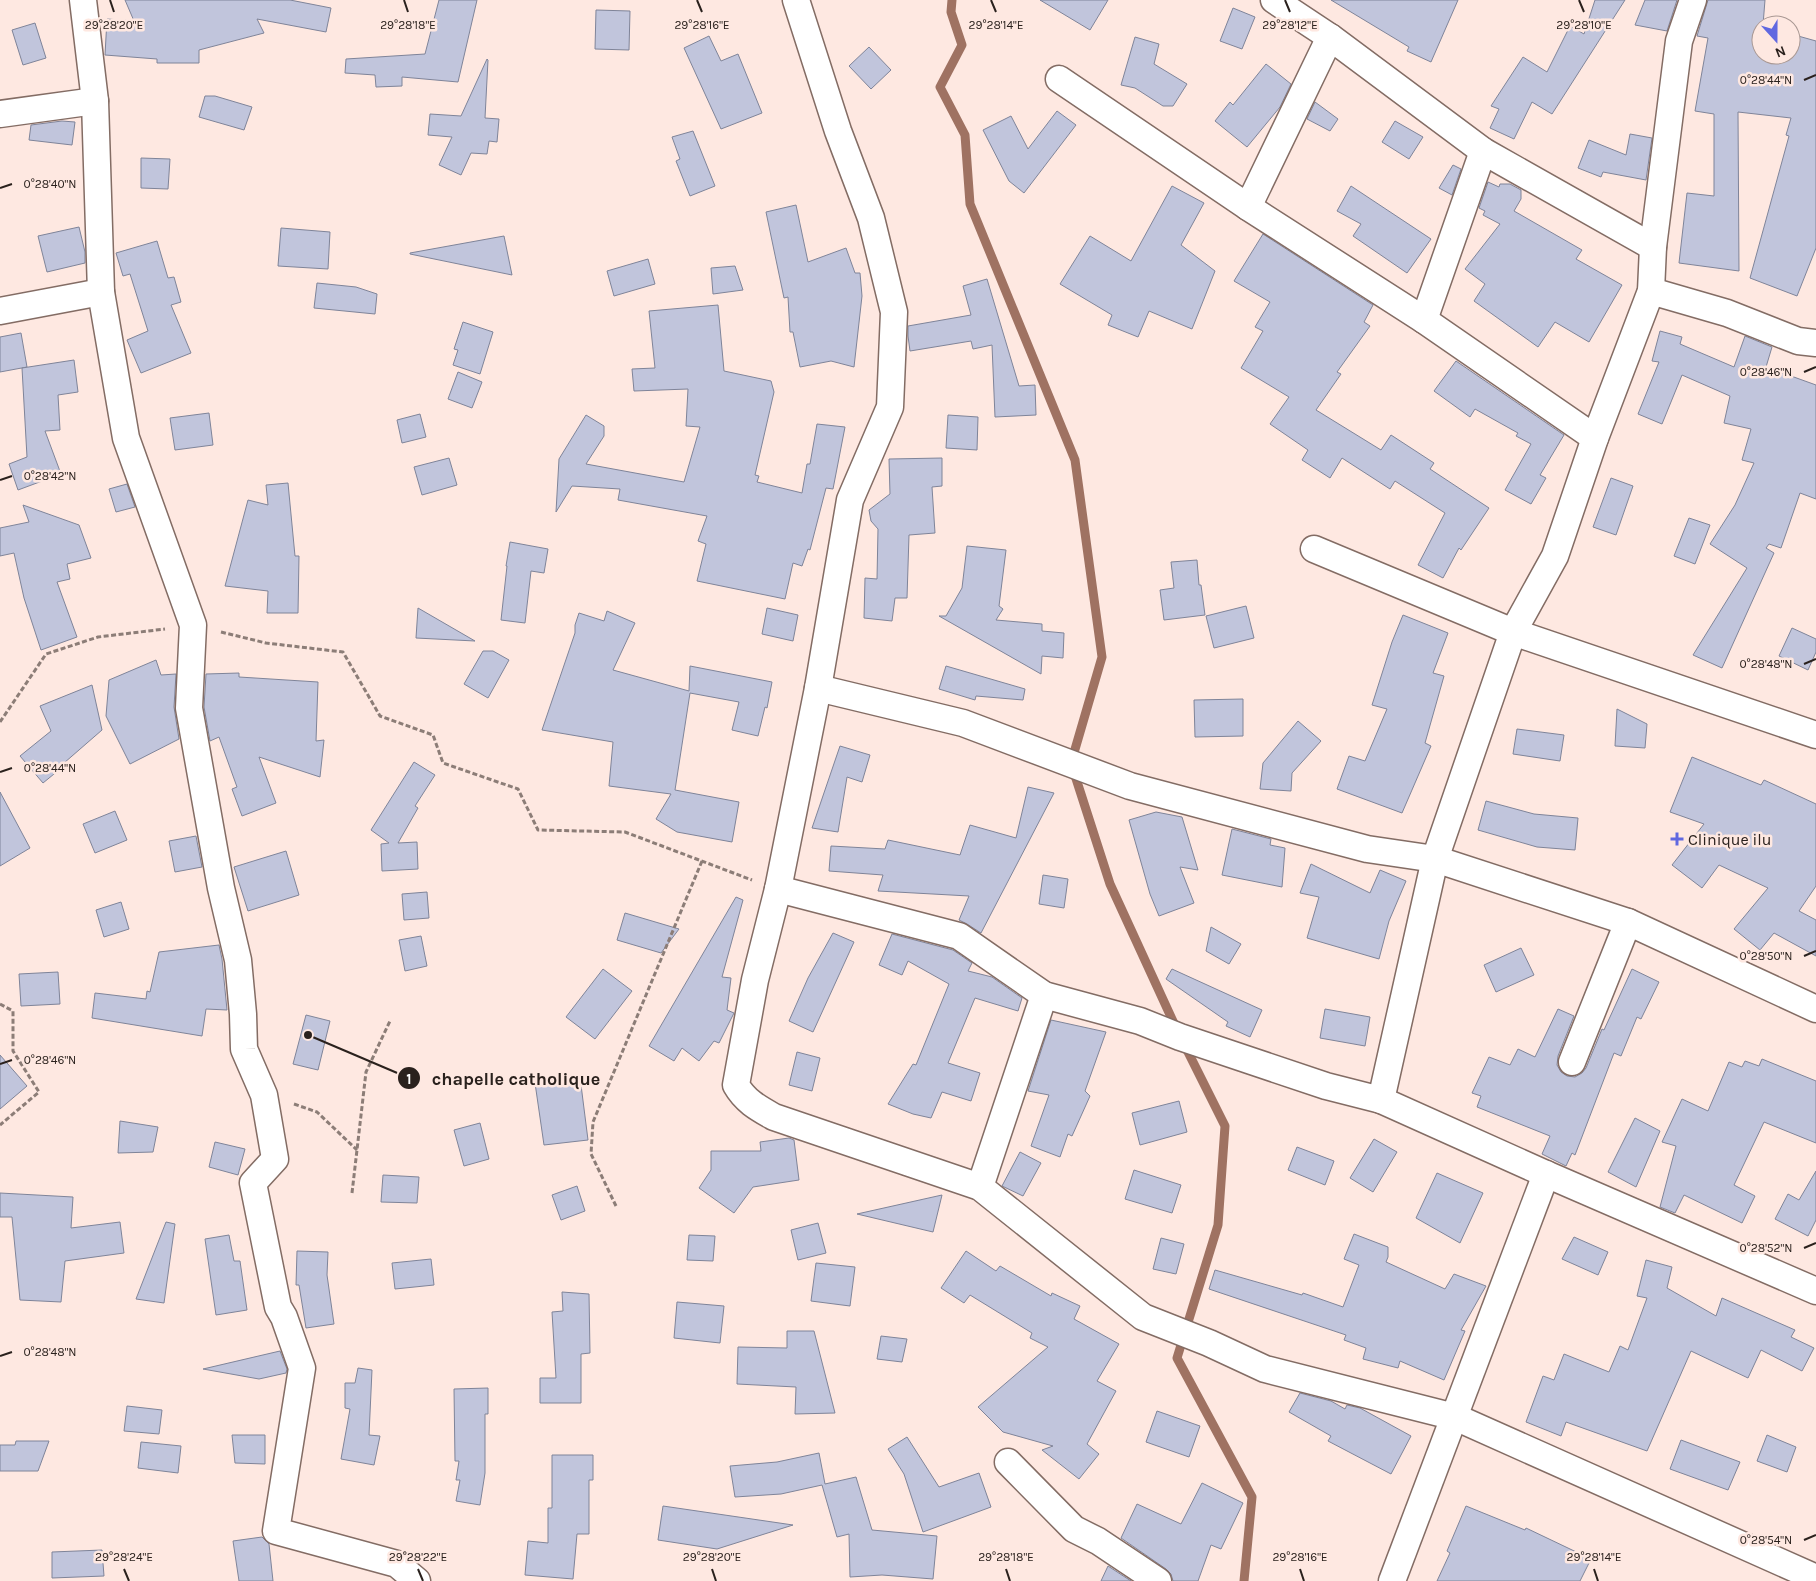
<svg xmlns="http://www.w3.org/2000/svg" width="1816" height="1581" viewBox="0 0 1816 1581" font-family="Karla,sans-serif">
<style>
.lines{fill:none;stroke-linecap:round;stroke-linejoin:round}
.stream{stroke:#9f7262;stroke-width:9}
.building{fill:#c1c5dc;stroke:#7f8499}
.street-casing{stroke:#836c64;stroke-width:29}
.path{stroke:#8c7d77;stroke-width:3;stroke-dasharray:5 2.5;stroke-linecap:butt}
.street{stroke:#fff;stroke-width:26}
.ticks{fill:none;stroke:#2a211d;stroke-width:2}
.poi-dot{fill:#6068e0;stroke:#fee8e1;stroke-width:2}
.labels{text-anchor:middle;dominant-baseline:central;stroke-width:5;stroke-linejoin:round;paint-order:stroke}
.poi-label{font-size:16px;fill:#2a211d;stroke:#fee8e1;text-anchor:start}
.ticks-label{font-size:12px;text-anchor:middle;fill:#2a211d;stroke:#fee8e1;stroke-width:5;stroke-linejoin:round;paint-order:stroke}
.leader{fill:none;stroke:#2a211d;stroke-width:2}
.callout-dot{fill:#2a211d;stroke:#fee8e1;stroke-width:2}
.mark-label{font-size:15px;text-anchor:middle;font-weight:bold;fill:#fff}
.callout-label{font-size:18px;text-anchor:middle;font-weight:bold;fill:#2a211d;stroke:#fee8e1;stroke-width:5;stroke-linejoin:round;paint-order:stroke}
</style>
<rect width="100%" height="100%" fill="#fee8e1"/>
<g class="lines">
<g class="stream">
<path d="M952 0 951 12 962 45 940 87 965 135 970 204 1075 460 1102 657 1071 763 1110 884 1177 1030"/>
<path d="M1184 1044 1225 1126 1218 1225 1177 1358 1252 1497 1244 1581"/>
</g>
</g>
<g class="building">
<path d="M125 0H290L331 8 326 32 257 19 264 33 199 50V63H157V59L105 55 107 19 134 21Z"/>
<path d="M439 0H477L458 82 402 77V86L376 87 375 75 345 73 346 59 425 54Z"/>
<path d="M1040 0H1108L1090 30Z"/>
<path d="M1331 0H1458L1431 62 1407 51 1409 47Z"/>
<path d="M1595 0H1625L1552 114 1532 102 1514 139 1490 128 1499 109 1491 106 1523 57 1547 72 1570 26 1584 34Z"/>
<path d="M1645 0H1677L1667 31 1635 25Z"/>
<path d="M1708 0H1765L1763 25H1761V55H1791V34L1816 41V248L1797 296 1750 278 1789 136 1786 135 1791 118 1738 112 1739 271 1679 263 1687 193 1714 196V114L1695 111 1708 38 1697 36Z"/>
<path d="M1233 8 1255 17 1242 49 1220 41Z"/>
<path d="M596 10 630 11 629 50 595 49Z"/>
<path d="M35 23 46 58 23 65 12 30Z"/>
<path d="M709 36 721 61 738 54 762 113 721 129 684 48Z"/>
<path d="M1135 37 1159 44 1154 64 1187 84 1173 106H1163L1135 88 1121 85Z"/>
<path d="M869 47 891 70 871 89 849 66Z"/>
<path d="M487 59 488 60 485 118 499 119 497 142 489 141 487 154 471 153 461 175 439 165 452 137 428 135 430 114 461 116Z"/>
<path d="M1266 64 1291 84 1280 107 1247 147 1215 121 1230 102 1233 105Z"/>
<path d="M205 96H215L252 107 244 130 199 117Z"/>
<path d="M1315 102 1338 119 1330 131 1307 119Z"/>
<path d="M1057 111 1076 125 1024 193 1009 181 983 130 1011 116 1028 149Z"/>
<path d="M62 121 75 122 72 145 29 140 31 125Z"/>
<path d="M1395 121 1423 137 1409 159 1382 142Z"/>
<path d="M693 131 715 186 690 196 676 161 680 159 672 137Z"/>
<path d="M1630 134 1652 138 1646 180 1603 172 1601 177 1578 168 1589 140 1626 155Z"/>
<path d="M141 158 170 159 168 189 141 188Z"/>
<path d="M1453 165 1461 169 1452 195 1439 188Z"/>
<path d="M1488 182 1499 187 1500 184H1510L1521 190V199L1514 211 1582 250 1576 259 1622 285 1589 342 1555 322 1538 347 1474 301 1485 284 1465 269 1500 224 1483 215 1485 211 1479 208Z"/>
<path d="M1172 186 1204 203 1181 245 1215 271 1192 329 1149 311 1138 337 1108 325 1112 315 1060 284 1090 236 1131 261Z"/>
<path d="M1351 186 1431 239 1407 273 1353 236 1361 224 1337 211Z"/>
<path d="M796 205 808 262 846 248 855 273H860L862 296 854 367 831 361 800 367 793 332H790L788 297 784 298 766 212Z"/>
<path d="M79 227 85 252V263L47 272 38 236Z"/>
<path d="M281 228 330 232 328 269 278 266Z"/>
<path d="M1263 234 1373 305 1364 322 1370 326 1337 372 1341 374 1316 410 1381 450 1391 435 1434 463 1430 469 1489 508 1461 550 1459 548 1443 578 1418 565 1445 513 1395 481 1390 489 1342 458 1330 478 1302 460 1308 450 1270 424 1289 397 1241 368 1263 331 1255 327 1270 302 1234 281Z"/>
<path d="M504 236 512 275 410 254V253Z"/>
<path d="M157 241 168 278 174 277 181 302 171 305 191 353 141 373 127 340 148 331 130 274 123 276 116 253Z"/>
<path d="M648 259 655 284 614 296 607 271Z"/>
<path d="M735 266 743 290 713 294 711 268Z"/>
<path d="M987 279 1019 386 1035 385 1036 415 995 417 992 345 973 349 971 341 910 351 908 336V326L971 315 963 286Z"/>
<path d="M317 283 356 287 377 294 375 314 314 308Z"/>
<path d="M718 305 724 371 771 381 774 392 755 475 759 476 757 482 802 493 807 464H810L817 424 845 427 833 489 826 488 810 550 808 549 802 566 793 563 785 599 697 581 706 544 698 541 707 516 618 500 620 489 572 486 556 512 559 459 586 415 604 426V436L586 464 684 482 700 427 686 426 688 389 634 391 632 369 655 368 649 311Z"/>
<path d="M463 322 493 332 480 374 453 365 458 350 454 349Z"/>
<path d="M1660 331 1682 337 1680 344 1734 367 1745 336 1772 347 1766 367 1816 385V499L1800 493 1781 548 1769 544 1766 548 1774 553 1722 668 1693 655 1747 568 1710 544 1735 505 1754 463 1742 460 1751 429 1724 423 1730 396 1682 375 1662 424 1638 414 1659 362 1652 361Z"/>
<path d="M21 333 27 367 0 372V337Z"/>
<path d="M74 360 78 392 58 395 60 430 45 431 61 474 18 490 9 464 27 457 22 368Z"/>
<path d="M1456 361 1564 435 1540 475 1546 478 1531 504 1505 490 1531 444 1516 436 1518 433 1475 409 1470 417 1434 391Z"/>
<path d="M458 372 482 382 472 408 448 399Z"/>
<path d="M209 413 213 445 175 450 170 418Z"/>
<path d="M420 414 426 437 402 443 397 420Z"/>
<path d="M948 415 978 417 977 450 946 448Z"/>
<path d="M449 458 457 485 422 495 414 467Z"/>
<path d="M942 458V486L932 487 935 533 909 535 907 598H895L892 621 864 618 865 578 877 579 878 529 871 521 869 510 890 494 889 459Z"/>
<path d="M1611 478 1633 486 1616 535 1593 527Z"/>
<path d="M288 483 295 556H299L298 613H267L268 591 225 586 248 500 268 505 266 485Z"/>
<path d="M127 484 135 507 116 512 109 489Z"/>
<path d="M23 505 79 525 91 558 67 564 70 579 57 582 77 637 41 650 24 598 14 553 0 556V528L29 522Z"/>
<path d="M1689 518 1710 525 1695 564 1674 556Z"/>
<path d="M510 542 548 549 544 573 531 571 525 623 501 620 507 566H506Z"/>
<path d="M967 546 1006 550 999 606 1003 609 996 620 1042 624V631L1064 633 1063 658 1042 656 1041 674 939 616H946L962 588Z"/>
<path d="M1197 560 1199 585H1201L1205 615 1164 620 1160 590 1174 588 1171 562Z"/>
<path d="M1246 606 1254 638 1214 648 1206 616Z"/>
<path d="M418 608 475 641 416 638Z"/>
<path d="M767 608 798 615 793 641 762 634Z"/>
<path d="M607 611 635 623 613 670 689 691 690 666 772 682 767 708 765 707 758 736 732 730 739 702 690 693 675 790 739 802 732 842 677 832 656 819 671 794 609 786 613 742 542 730 575 633V625L579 613 604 621Z"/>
<path d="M1403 615 1448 633 1433 673 1444 676 1425 743 1431 746 1402 813 1337 789 1349 756 1365 761 1387 709 1372 705 1392 642Z"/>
<path d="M1792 628 1816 639V652L1808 670 1779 656Z"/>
<path d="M483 651H493L509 660 488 698 464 684Z"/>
<path d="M156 660 161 675 176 674 174 707 179 739 130 764 106 716 109 680Z"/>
<path d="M946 666 1025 689 1023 700 976 696 975 700 939 689Z"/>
<path d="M239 673V677L318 682 316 741 324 740 320 777 259 757 276 803 242 816 232 789 237 787 219 737 210 741 204 707 206 674Z"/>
<path d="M92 685 102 730 64 763 65 765 43 783 20 756 51 731 40 706Z"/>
<path d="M1243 699V736L1195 737 1194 700Z"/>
<path d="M1617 709 1647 724 1645 748 1615 746Z"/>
<path d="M1298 721 1321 741 1292 773 1291 791 1260 789 1263 763Z"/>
<path d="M1517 729 1564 735 1560 761 1513 754Z"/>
<path d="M840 746 870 755 862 782 847 777 838 832 812 828Z"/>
<path d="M1692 757 1761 785 1764 780 1816 804V886L1799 911 1816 920V956L1774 933 1760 950 1734 929 1768 888 1719 865 1702 888 1672 865 1704 824 1670 812Z"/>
<path d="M414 762 435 775 415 806 418 808 398 843 417 842 418 869 382 871 381 844 389 843 371 830Z"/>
<path d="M1028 787 1054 793 981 933 967 924 959 920 969 896 878 891 883 875 829 871 831 846 885 849 888 840 960 855 970 825 1016 838Z"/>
<path d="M0 792 30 848 0 866Z"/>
<path d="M1486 801 1534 814 1578 818 1575 850 1537 847 1478 830Z"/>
<path d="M115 811 127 840 95 853 83 824Z"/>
<path d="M1156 812 1182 817 1198 870 1180 867 1194 903 1159 916 1150 894 1129 820Z"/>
<path d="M1232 829 1271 839 1270 845 1285 848 1282 887 1222 875Z"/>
<path d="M196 836 202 867 175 872 169 841Z"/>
<path d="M286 851 299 895 248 911 234 867Z"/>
<path d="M1311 864 1370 893 1380 870 1406 881 1389 921 1379 959 1307 938 1319 897 1300 893Z"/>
<path d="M1043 875 1068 879 1064 908 1039 904Z"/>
<path d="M427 892 429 918 404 920 402 894Z"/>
<path d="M736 897 743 900 722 977 731 978 727 1010 734 1013 719 1043 714 1041 699 1061 682 1048 674 1061 649 1046Z"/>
<path d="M121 902 129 929 104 937 96 910Z"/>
<path d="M625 913 679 929 661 953 617 940Z"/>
<path d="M1211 927 1241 944 1229 964 1206 951Z"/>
<path d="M833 933 854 942 813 1032 789 1021 808 978Z"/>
<path d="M892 934 953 950 972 963 968 971 992 977 1022 998 1018 1011 975 998 948 1063 980 1073 971 1101 942 1092 931 1118 913 1114 888 1104 913 1064 916 1065 949 984 908 961 902 975 879 965Z"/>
<path d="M421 936 427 966 405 971 399 940Z"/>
<path d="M219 945 222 959 227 1010 206 1009 202 1036 92 1018 95 993 146 999 147 991 150 992 159 952Z"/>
<path d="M1521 948 1534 975 1496 992 1484 965Z"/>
<path d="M603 969 632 991 595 1039 566 1017Z"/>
<path d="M1172 969 1262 1010 1250 1037 1226 1026 1228 1022 1166 979Z"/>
<path d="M1632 969 1659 982 1641 1019 1637 1017 1621 1056 1614 1053 1575 1155 1572 1153 1566 1166 1542 1154 1550 1136 1477 1107 1481 1096 1472 1093 1489 1057 1510 1065 1518 1049 1535 1057 1558 1009 1574 1016 1558 1056 1557 1065 1561 1072 1567 1076 1575 1077 1582 1073 1586 1068 1602 1029 1604 1030Z"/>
<path d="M58 972 60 1004 21 1006 19 974Z"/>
<path d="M1325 1009 1370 1017 1365 1046 1320 1038Z"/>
<path d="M306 1015 330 1021 318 1070 293 1064Z"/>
<path d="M1051 1020 1106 1032 1085 1091 1090 1096 1072 1136 1068 1134 1060 1157 1031 1146 1049 1095 1028 1091Z"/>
<path d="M797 1052 820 1058 812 1091 789 1085Z"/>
<path d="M0 1055 27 1086 0 1109Z"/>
<path d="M1762 1059 1816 1081V1143L1764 1122 1734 1185 1755 1196 1742 1223 1684 1195 1675 1213 1660 1207 1676 1146 1662 1142 1682 1099 1708 1111 1729 1062 1742 1067 1745 1061 1759 1066Z"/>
<path d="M580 1077 588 1140 544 1145 535 1083Z"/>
<path d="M1179 1101 1187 1132 1140 1145 1132 1113Z"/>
<path d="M1635 1118 1660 1131 1636 1187 1608 1172Z"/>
<path d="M120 1121 158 1127 153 1152 118 1153Z"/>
<path d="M480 1123 489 1159 464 1166 454 1130Z"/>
<path d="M789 1138 794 1140 799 1180 753 1187 734 1213 699 1188 711 1170V1151H761L760 1142Z"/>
<path d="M1374 1139 1397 1152 1373 1192 1350 1178Z"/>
<path d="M215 1142 245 1149 238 1175 209 1167Z"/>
<path d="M1297 1147 1334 1161 1325 1185 1288 1170Z"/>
<path d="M1020 1152 1041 1163 1023 1196 1002 1186Z"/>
<path d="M1134 1170 1181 1185 1172 1213 1125 1199Z"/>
<path d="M1816 1171V1220L1808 1236 1775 1219 1788 1194 1799 1200Z"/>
<path d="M1437 1173 1483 1193 1460 1243 1416 1218Z"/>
<path d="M383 1175 419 1177 417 1203 381 1202Z"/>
<path d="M577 1186 585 1211 561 1220 552 1195Z"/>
<path d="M0 1193 73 1197 71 1228 120 1222 124 1253 65 1261 61 1302 20 1300 12 1217H0Z"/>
<path d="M942 1195 933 1232 857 1214Z"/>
<path d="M166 1222 175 1224 164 1303 136 1299Z"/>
<path d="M818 1223 826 1253 798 1260 791 1230Z"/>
<path d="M1354 1234 1388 1247V1257L1386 1262 1445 1289 1454 1274 1486 1286 1461 1330 1465 1331 1444 1380 1400 1361 1398 1368 1363 1359 1366 1348 1344 1340 1346 1335 1209 1289 1215 1270 1302 1295 1303 1293 1343 1307 1359 1265 1344 1259Z"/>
<path d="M229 1235 234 1261H240L247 1310 216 1315 205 1239Z"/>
<path d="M689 1235 715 1236 713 1261 687 1260Z"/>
<path d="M1574 1237 1608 1252 1598 1275 1562 1259Z"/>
<path d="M1161 1238 1184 1244 1176 1274 1153 1269Z"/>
<path d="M297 1251 328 1252 327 1275 334 1324 306 1328 299 1285H296Z"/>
<path d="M966 1251 996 1271 1000 1266 1051 1296 1052 1293 1080 1306 1074 1319 1119 1344 1097 1381 1116 1391 1087 1444 1099 1454 1079 1479 1042 1450 1053 1446 1003 1432 978 1407 1048 1347 1030 1338 1032 1333 970 1295 964 1303 941 1288Z"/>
<path d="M431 1259 434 1285 395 1289 392 1263Z"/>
<path d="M1646 1260 1672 1267 1667 1288 1716 1316 1722 1298 1795 1330 1791 1337 1814 1348 1802 1371 1761 1350 1748 1378 1691 1351 1647 1451 1566 1422 1561 1436 1526 1422 1543 1376 1554 1380 1564 1354 1609 1372 1620 1346 1628 1350 1647 1298 1637 1296Z"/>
<path d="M816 1263 855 1267 850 1306 811 1301Z"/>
<path d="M562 1292 589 1294 590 1353 581 1354V1403H540V1378H556L552 1312 563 1311Z"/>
<path d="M677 1302 724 1306 720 1343 674 1338Z"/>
<path d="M787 1331H814L835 1413 795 1414 796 1387 737 1384 738 1347 787 1348Z"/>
<path d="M881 1336 907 1339 902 1362 877 1359Z"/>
<path d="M280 1351 287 1369 286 1373 259 1379 203 1369Z"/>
<path d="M358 1368 372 1370 369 1435 380 1436 374 1465 341 1459 350 1409 345 1408V1383H355Z"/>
<path d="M488 1388V1414H485V1473L480 1505 456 1501 460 1480H456L459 1461H455L454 1389Z"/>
<path d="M1300 1393 1331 1401 1345 1409 1347 1405 1360 1408 1411 1436 1391 1474 1328 1441 1331 1436 1289 1412Z"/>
<path d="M127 1406 162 1410 159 1434 124 1431Z"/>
<path d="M1157 1411 1200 1426 1189 1457 1146 1442Z"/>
<path d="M232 1435H265V1464L235 1463Z"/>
<path d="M1767 1435 1796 1447 1787 1472 1757 1461Z"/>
<path d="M907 1437 939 1487 979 1473 991 1507 923 1532 904 1474 888 1449Z"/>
<path d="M1681 1440 1740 1462 1728 1490 1670 1469Z"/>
<path d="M16 1441H49L38 1471H0V1445H15Z"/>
<path d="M141 1442 181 1446 178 1473 138 1468Z"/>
<path d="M819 1453 825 1484 856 1477 872 1530 937 1536 933 1579 882 1575 850 1577 849 1534 837 1537 822 1485 781 1494 735 1497 730 1466 777 1462Z"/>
<path d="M552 1455H593V1480H589V1534H577L573 1579 525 1575 528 1541 548 1543V1508H552Z"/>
<path d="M1202 1483 1243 1503 1221 1549 1211 1545 1198 1581H1173L1171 1574 1166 1569 1121 1538 1137 1504 1181 1524Z"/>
<path d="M663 1506 793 1525 717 1549 658 1540Z"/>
<path d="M1466 1506 1525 1530 1526 1528 1591 1559 1580 1581H1437L1450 1553 1447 1551Z"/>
<path d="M262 1537 269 1544 273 1581H239L233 1541Z"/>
<path d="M102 1550 104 1576 52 1578V1552Z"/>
<path d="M1108 1566 1131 1581H1101Z"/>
</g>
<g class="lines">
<g class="street-casing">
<g id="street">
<path d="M83 0 95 101 101 292 126 438 193 625 189 708 221 888 238 960 243 1014 244 1049 264 1095 275 1159 253 1183 278 1307 284 1317 302 1368 276 1531 397 1564 417 1581"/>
<path d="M796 0 838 131 871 218 894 312 890 407 850 500 818 688 778 889 755 980 736 1085C745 1101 758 1108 774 1117L980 1187 1143 1317 1209 1343 1265 1369 1455 1417 1816 1578"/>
<path d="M1274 0 1330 37 1483 151 1653 247"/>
<path d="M1059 79 1248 207 1424 320 1595 438"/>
<path d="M0 114 95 101"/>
<path d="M1248 207 1330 37"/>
<path d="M1651 291 1727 313 1798 341 1816 343"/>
<path d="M0 311 101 292"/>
<path d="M1424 320 1483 151"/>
<path d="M1314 549 1513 632 1816 735"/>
<path d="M818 688 963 723 1130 786 1367 849 1435 859 1628 922 1816 1009"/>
<path d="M778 889 959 936 1044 995 1140 1021 1180 1037 1326 1086 1381 1100 1546 1174 1816 1291"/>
<path d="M1572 1062 1628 922"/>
<path d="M1381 1100 1435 859 1513 632 1555 556 1595 438 1651 291 1653 247 1679 41 1693 0"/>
<path d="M980 1187 1044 995"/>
<path d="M1008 1462 1074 1529 1098 1541 1158 1581"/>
<path d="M1392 1581 1546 1174"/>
</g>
</g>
<g class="path">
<path d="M221 632 266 643 343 652 380 716 433 735 443 763 518 789 538 830 625 832 752 880"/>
<path d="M0 722 46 654 98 637 165 629"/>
<path d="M0 1004 13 1011V1051L39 1092 0 1125"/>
<path d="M294 1104 317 1112 357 1150"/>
<path d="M352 1193 366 1072 390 1021"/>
<path d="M616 1206 591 1154 593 1122 702 861"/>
</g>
<use href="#street" class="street"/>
</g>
<path class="ticks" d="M110 0 114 12M404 0 408 12M697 0 702 12M991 0 996 12M1285 0 1290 12M1579 0 1584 12M1804 80 1816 75M0 188 12 184M1804 372 1816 367M0 480 12 476M1804 664 1816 659M0 772 12 768M1804 956 1816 951M0 1064 12 1060M1804 1248 1816 1243M0 1356 12 1352M1804 1540 1816 1535M124 1569 129 1581M418 1569 423 1581M712 1569 716 1581M1006 1569 1010 1581M1300 1569 1304 1581M1594 1569 1598 1581"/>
<path class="poi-dot" d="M1674.5 831.5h5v5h5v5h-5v5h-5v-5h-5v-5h5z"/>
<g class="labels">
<g class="poi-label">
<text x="1688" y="839">Clinique ilu</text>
</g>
</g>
<g class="ticks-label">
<text x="114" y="29">29°28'20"E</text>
<text x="408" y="29">29°28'18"E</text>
<text x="702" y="29">29°28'16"E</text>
<text x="996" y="29">29°28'14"E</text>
<text x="1290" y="29">29°28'12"E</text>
<text x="1584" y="29">29°28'10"E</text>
<text x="1766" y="84">0°28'44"N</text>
<text x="50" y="188">0°28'40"N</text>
<text x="1766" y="376">0°28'46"N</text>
<text x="50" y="480">0°28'42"N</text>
<text x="1766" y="668">0°28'48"N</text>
<text x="50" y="772">0°28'44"N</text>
<text x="1766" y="960">0°28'50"N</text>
<text x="50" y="1064">0°28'46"N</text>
<text x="1766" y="1252">0°28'52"N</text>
<text x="50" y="1356">0°28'48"N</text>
<text x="1766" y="1544">0°28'54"N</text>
<text x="124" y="1561">29°28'24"E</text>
<text x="418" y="1561">29°28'22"E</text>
<text x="712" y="1561">29°28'20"E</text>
<text x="1006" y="1561">29°28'18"E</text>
<text x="1300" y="1561">29°28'16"E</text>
<text x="1594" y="1561">29°28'14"E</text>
</g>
<path class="leader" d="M308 1035L409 1078"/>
<g class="callout-dot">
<circle cx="308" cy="1035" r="5"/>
<circle cx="409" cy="1078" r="12"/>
</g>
<g class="mark-label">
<text x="409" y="1084">1</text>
</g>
<g class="callout-label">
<text x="516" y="1085">chapelle catholique</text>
</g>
<g transform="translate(1776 40) rotate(159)"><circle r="24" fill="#fee8e1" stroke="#a99893"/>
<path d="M0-4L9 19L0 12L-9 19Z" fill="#6068e0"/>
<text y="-8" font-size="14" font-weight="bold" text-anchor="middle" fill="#2a211d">N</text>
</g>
</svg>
